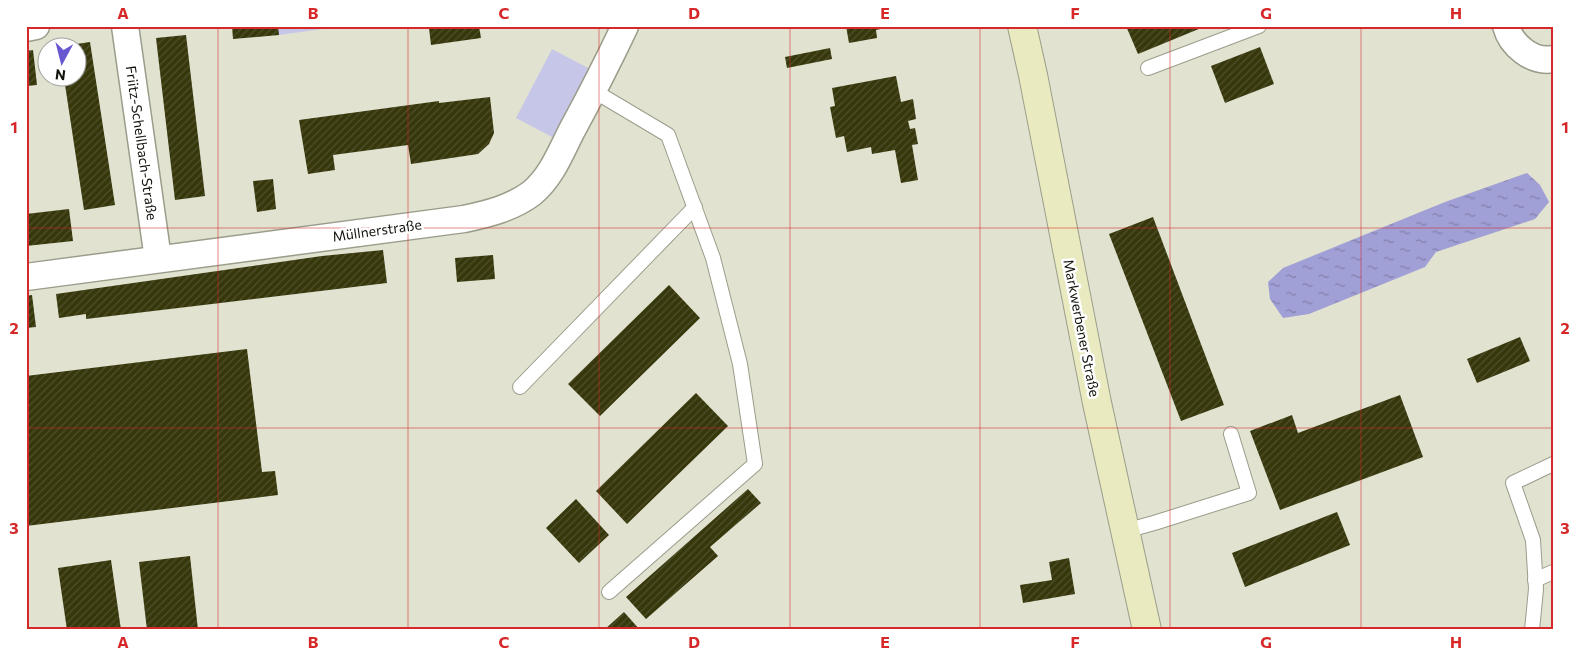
<svg xmlns="http://www.w3.org/2000/svg" width="1579" height="656" viewBox="0 0 1579 656" font-family="Commissioner,sans-serif">
<style>
.green{fill:#c6c6e8}
.water{fill:url(#water-ripples)}
.building{fill:url(#building-hatch)}
.lines{fill:none;stroke-linecap:round;stroke-linejoin:round}
.service-casing{stroke:#9b9d8b;stroke-width:16}
.minor-casing{stroke:#9b9d8b;stroke-width:29}
.secondary-casing{stroke:#9b9d8b;stroke-width:30}
.service{stroke:#fff;stroke-width:14}
.minor{stroke:#fff;stroke-width:26}
.secondary{stroke:#e9eabf;stroke-width:28}
.grid{fill:none;stroke:#d62828;stroke-width:1;stroke-opacity:0.55}
.labels{text-anchor:middle;dominant-baseline:central;stroke-width:5;stroke-linejoin:round;paint-order:stroke}
.street-label{font-size:14px;fill:#13130d;stroke:#fff}
.neatline{fill:none;stroke:#d62828;stroke-width:2}
.grid-label{font-size:16px;text-anchor:middle;font-weight:bold;fill:#d62828}
</style>
<defs>
<pattern id="water-ripples" width="26" height="14" patternUnits="userSpaceOnUse" patternTransform="scale(1.25)"><rect width="26" height="14" fill="#a09fd6"/><path d="M2 4q2-2 4 0t4 0M15 11q2-2 4 0t4 0" fill="none" stroke="#8180ac"/></pattern>
<pattern id="building-hatch" width="6" height="6" patternUnits="userSpaceOnUse" patternTransform="scale(1.25)"><rect width="6" height="6" fill="#36370b"/><path d="M-1 1l2-2M0 6l6-6M5 7l2-2" fill="none" stroke="#50512d"/></pattern>
</defs>
<rect width="100%" height="100%" fill="#e1e2d0"/>
<g class="green">
<path d="M232 26H344L279 35Z"/>
<path d="M552 49 590 69 554 138 516 118Z"/>
</g>
<path class="water" d="M1527 173 1540 185 1549 202 1535 219 1436 252 1425 267 1309 314 1283 318 1270 299 1268 282 1283 268 1445 202Z"/>
<g class="building">
<path d="M232 26H278L279 35 233 39Z"/>
<path d="M440 26H479L481 38 431 45 429 28Z"/>
<path d="M846 26H889L890 27 876 30 877 38 849 43Z"/>
<path d="M1126 26H1206L1138 54Z"/>
<path d="M186 35 205 196 175 200 156 38Z"/>
<path d="M90 42 115 205 84 210 64 78H78V48L63 46Z"/>
<path d="M1260 47 1274 84 1225 103 1211 66Z"/>
<path d="M830 48 832 59 787 68 785 57Z"/>
<path d="M33 50 37 85 26 86V51Z"/>
<path d="M896 76 901 102 913 99 916 119 908 121 910 129 915 128 918 144 912 145 918 180 901 183 895 150 872 154 871 147 847 152 844 136 836 138 830 107 835 106 832 88Z"/>
<path d="M490 97 494 133 489 144 478 154 411 164 408 145 333 155 335 170 308 174 299 120 439 101V103Z"/>
<path d="M273 179 276 209 257 212 253 181Z"/>
<path d="M69 209 73 241 26 246V214Z"/>
<path d="M1153 217 1224 405 1181 421 1109 234Z"/>
<path d="M383 250 387 283 86 319V314L59 318 56 294 322 256Z"/>
<path d="M493 255 495 279 457 282 455 258Z"/>
<path d="M669 285 700 318 600 416 568 384Z"/>
<path d="M32 295 36 327 26 328V296Z"/>
<path d="M1520 337 1530 361 1477 383 1467 359Z"/>
<path d="M247 349 262 472 275 471 278 495 26 526V376Z"/>
<path d="M696 393 728 426 627 524 596 491Z"/>
<path d="M1400 395 1423 457 1280 510 1250 431 1292 415 1298 433Z"/>
<path d="M748 489 761 503 710 547 718 556 646 619 626 597Z"/>
<path d="M576 499 609 535 579 563 546 528Z"/>
<path d="M1337 512 1350 545 1245 587 1232 553Z"/>
<path d="M190 556 198 630H147L139 562Z"/>
<path d="M1069 558 1075 594 1023 603 1020 585 1052 580 1049 562Z"/>
<path d="M111 560 121 630H67L58 568Z"/>
<path d="M624 612 640 630H604Z"/>
</g>
<g class="lines">
<g class="service-casing">
<g id="service">
<path d="M1148 68 1259 26"/>
<path d="M594 91 668 135 713 258 740 364 755 464 609 592"/>
<path d="M520 387 695 207"/>
<path d="M1125 531 1154 523 1249 493 1231 434"/>
<path d="M1535 580 1553 572"/>
<path d="M1532 630 1536 589 1533 540 1513 483 1553 464"/>
</g>
</g>
<g class="minor-casing">
<g id="minor">
<path d="M125 26 158 259"/>
<path d="M1506 26C1511 45 1532 63 1553 59"/>
<path d="M26 28 36 26"/>
<path d="M26 277 464 219C488 214 512 208 532 193 551 177 560 154 571 132 590 97 608 62 625 26"/>
</g>
</g>
<g class="secondary-casing">
<path id="secondary" d="M1022 26 1033 75 1097 403 1147 630"/>
</g>
<use href="#service" class="service"/>
<use href="#minor" class="minor"/>
<use href="#secondary" class="secondary"/>
</g>
<path class="grid" d="M218 26V630M408 26V630M599 26V630M790 26V630M980 26V630M1170 26V630M1361 26V630M26 228H1553M26 428H1553"/>
<g class="labels">
<g class="street-label">
<text transform="translate(142 143) rotate(82)">Friitz-Schellbach-Straße</text>
<text transform="translate(377 230) rotate(-8)">Müllnerstraße</text>
<text transform="translate(1082 328) rotate(79)">Markwerbener Straße</text>
</g>
</g>
<rect width="1579" height="656" fill="none" stroke="#ffffff" stroke-width="55"/>
<g transform="translate(62 62) rotate(187)"><circle r="24" fill="#ffffff" stroke="#a1a19e"/>
<path d="M0-4L9 19L0 12L-9 19Z" fill="#6757d0"/>
<text y="-8" font-size="14" font-weight="bold" text-anchor="middle" fill="#13130d">N</text>
</g>
<rect x="28" y="28" width="1524" height="600" class="neatline"/>
<g class="grid-label">
<text x="123" y="19">A</text>
<text x="313" y="19">B</text>
<text x="504" y="19">C</text>
<text x="694" y="19">D</text>
<text x="885" y="19">E</text>
<text x="1075" y="19">F</text>
<text x="1266" y="19">G</text>
<text x="1456" y="19">H</text>
<text x="14" y="133">1</text>
<text x="1565" y="133">1</text>
<text x="14" y="334">2</text>
<text x="1565" y="334">2</text>
<text x="14" y="534">3</text>
<text x="1565" y="534">3</text>
<text x="123" y="648">A</text>
<text x="313" y="648">B</text>
<text x="504" y="648">C</text>
<text x="694" y="648">D</text>
<text x="885" y="648">E</text>
<text x="1075" y="648">F</text>
<text x="1266" y="648">G</text>
<text x="1456" y="648">H</text>
</g>
</svg>
